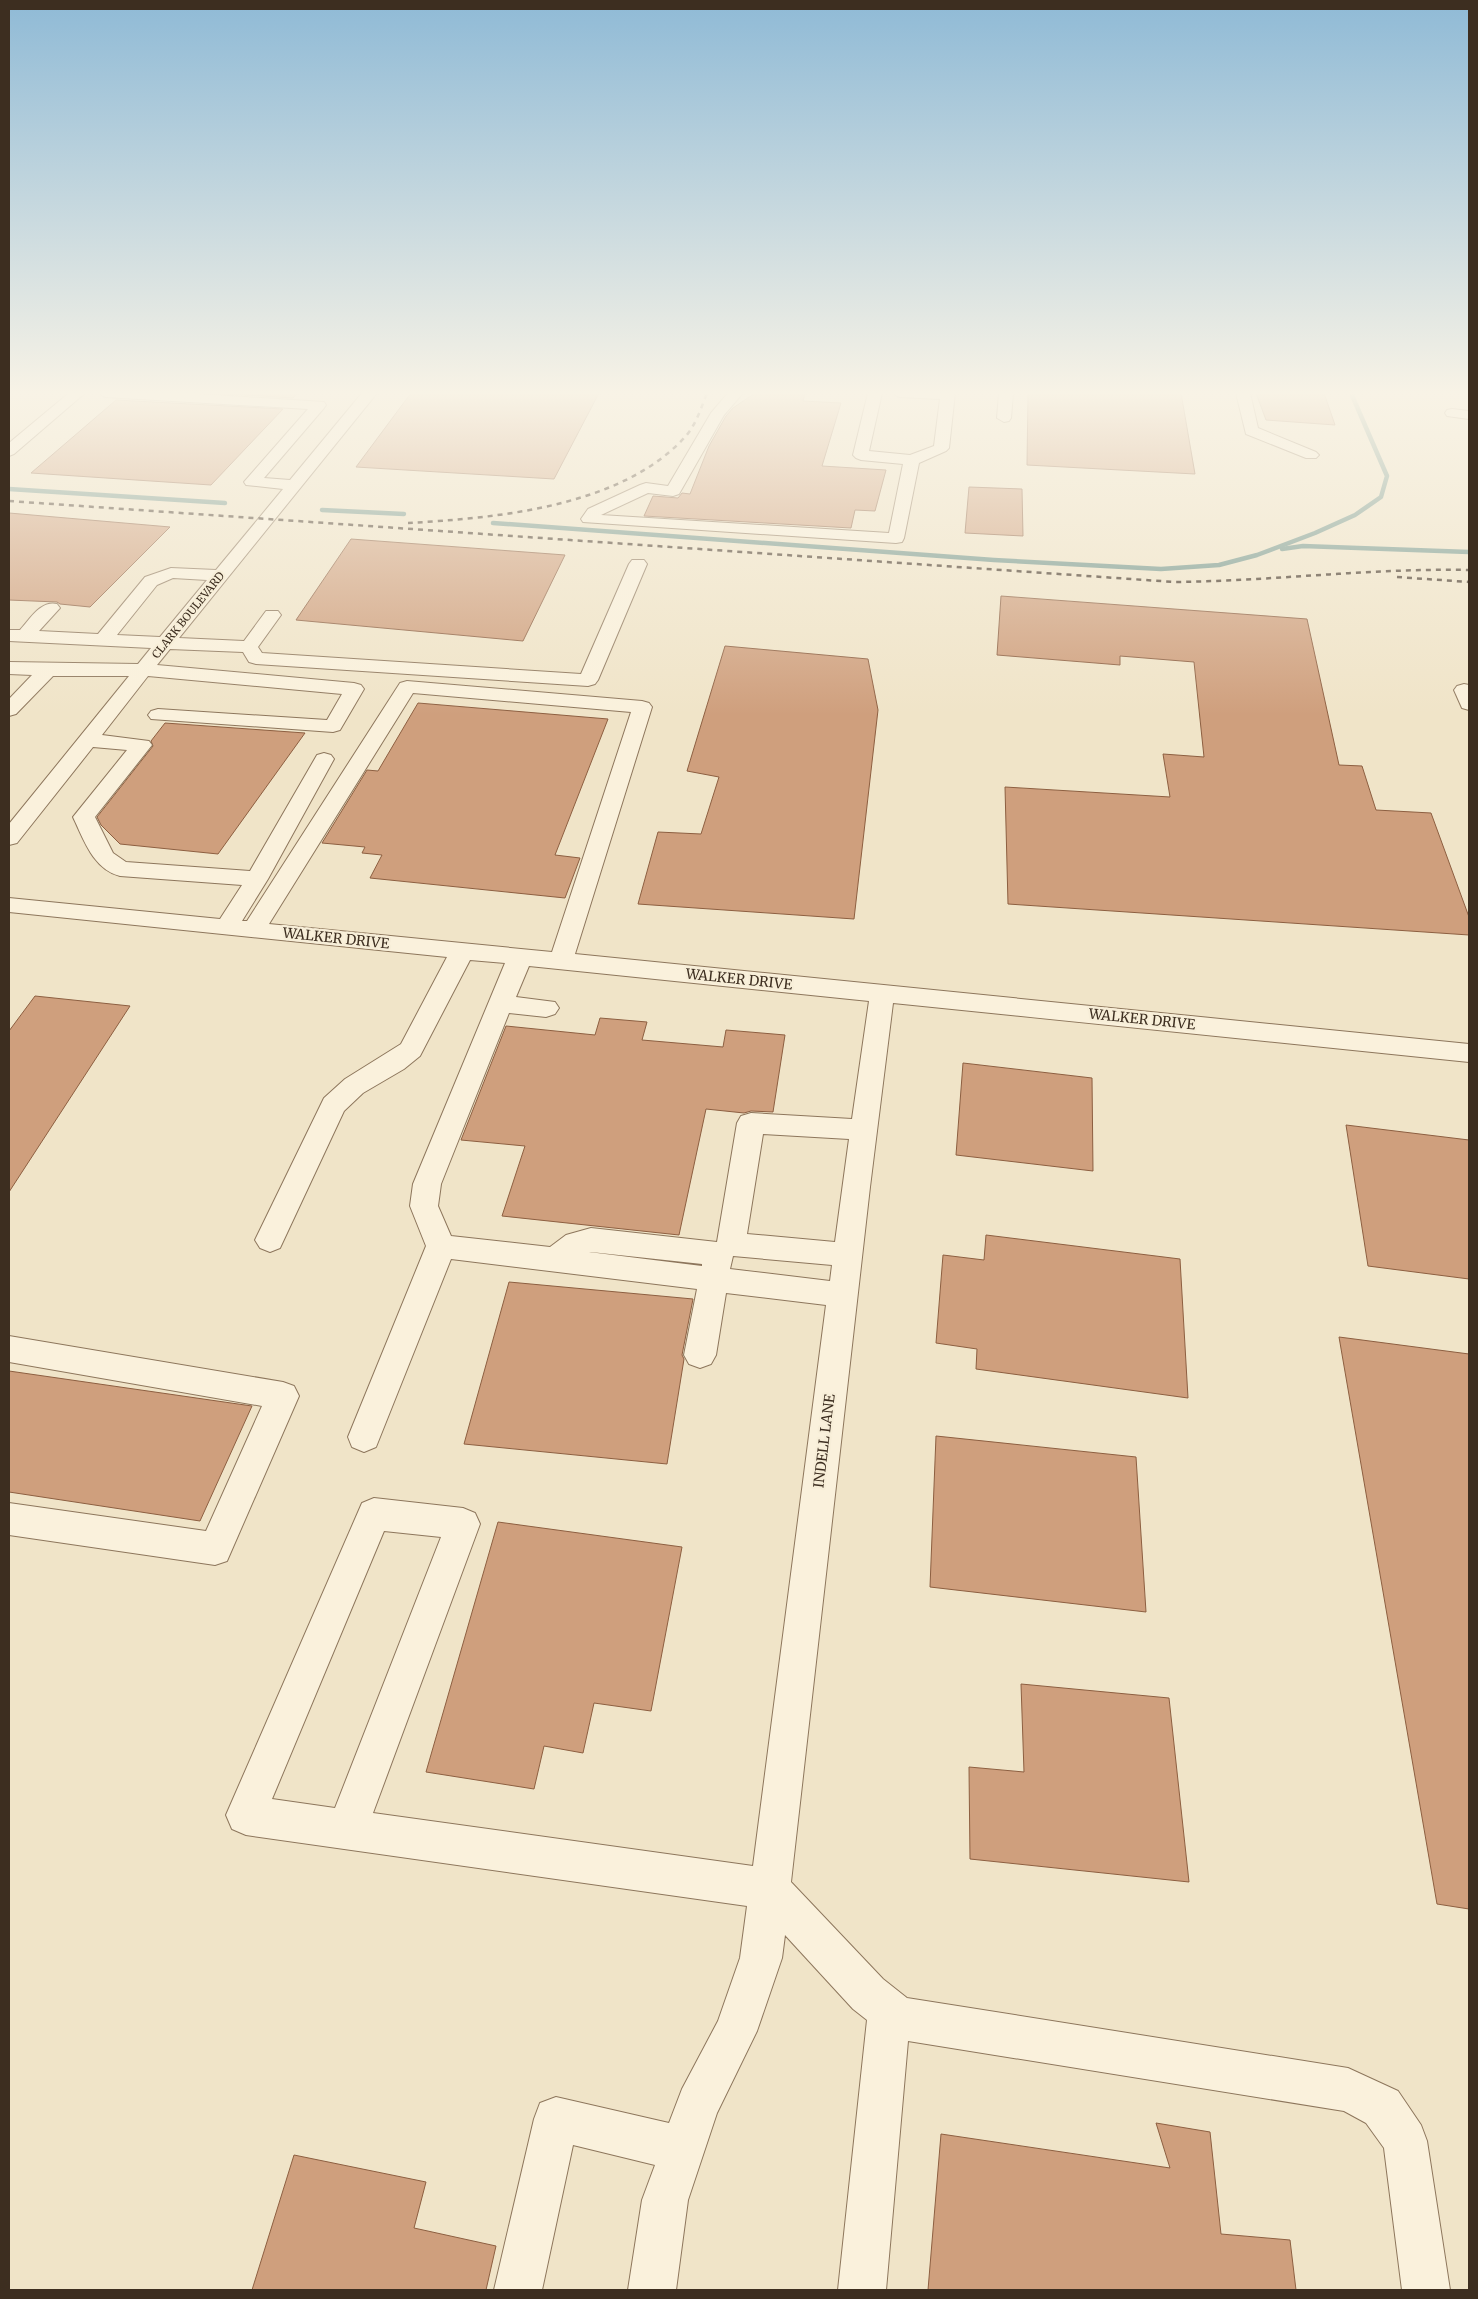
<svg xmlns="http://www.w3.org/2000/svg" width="1478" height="2299" viewBox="0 0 1478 2299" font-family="Merriweather,serif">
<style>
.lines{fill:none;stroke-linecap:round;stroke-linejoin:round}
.stream{stroke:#6f938a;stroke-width:4.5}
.building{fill:#cf9f7d;stroke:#8d5f41}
.minor-casing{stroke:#8d765c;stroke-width:2}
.minor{fill:#faf1dc;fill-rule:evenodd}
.rail{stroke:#3d2e20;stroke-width:2.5;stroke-dasharray:5 5;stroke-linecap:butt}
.labels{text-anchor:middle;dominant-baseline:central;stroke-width:4.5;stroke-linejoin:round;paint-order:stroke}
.far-street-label{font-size:11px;fill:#3d2e20;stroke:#f7eed8}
.street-label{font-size:14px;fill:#3d2e20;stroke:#f7eed8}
</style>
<rect width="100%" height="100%" fill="#f0e4c8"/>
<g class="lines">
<g class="stream">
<path d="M9 489 225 503"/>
<path d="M322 510 404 514"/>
<path d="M493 523 994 560 1161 569 1219 565 1257 555 1315 533 1355 515 1381 497 1387 476 1351 393"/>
<path d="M1282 549 1303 546 1469 552"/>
</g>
</g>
<g class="building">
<path d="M215 393H298L293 398Z"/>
<path d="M411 393H599L554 479 356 467Z"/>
<path d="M755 393H805L803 401 841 403 822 466 886 470 875 511 855 510 851 528 644 516 653 496 678 498 682 493 690 494 709 446 726 416 733 408Z"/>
<path d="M1028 393H1181L1195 474 1027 465Z"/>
<path d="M1256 393H1324L1335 425 1266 420Z"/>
<path d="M116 400 283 409 211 485 31 473Z"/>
<path d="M969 487 1022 489 1023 536 965 533Z"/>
<path d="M9 513 170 527 90 607 60 604 57 602 9 600Z"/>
<path d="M351 539 565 555 523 641 296 620Z"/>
<path d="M1001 596 1307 619 1339 765 1362 766 1376 810 1431 813 1469 917V935L1008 904 1005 787 1170 797 1163 754 1204 757 1194 662 1120 656V665L997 655Z"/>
<path d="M725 646 868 659 878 710 854 919 638 904 658 832 701 834 719 777 687 771Z"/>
<path d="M418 703 608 719 555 855 580 858 565 898 370 878 382 855 362 853 365 847 322 843 367 770 378 771Z"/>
<path d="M165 723 305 733 218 854 120 844 101 825 97 817 153 746 151 741Z"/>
<path d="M35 996 130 1006 9 1192V1031Z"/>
<path d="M600 1018 647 1022 642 1040 723 1047 726 1030 785 1035 773 1112 751 1111 744 1113 706 1109 679 1235 502 1216 525 1146 461 1140 506 1026 595 1035Z"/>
<path d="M963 1063 1092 1078 1093 1171 956 1155Z"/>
<path d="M1346 1125 1469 1140V1279L1368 1266Z"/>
<path d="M986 1235 1180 1259 1188 1398 976 1369 977 1349 936 1343 943 1255 984 1260Z"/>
<path d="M509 1282 693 1299 682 1355 684 1359 667 1464 464 1444Z"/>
<path d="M1339 1337 1469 1354V1909L1437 1904Z"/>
<path d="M9 1371 231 1403 252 1406 200 1521 9 1492Z"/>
<path d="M936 1436 1136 1457 1146 1612 930 1587Z"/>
<path d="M498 1522 682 1547 651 1711 594 1703 583 1753 544 1746 534 1789 426 1772Z"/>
<path d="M1021 1684 1169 1698 1189 1882 970 1859 969 1767 1024 1772Z"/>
<path d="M1156 2123 1210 2132 1221 2234 1290 2240 1296 2290H928L941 2134 1170 2168Z"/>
<path d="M294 2155 426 2182 414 2228 496 2246 486 2290H252Z"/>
</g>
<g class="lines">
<g class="minor-casing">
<g id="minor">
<path d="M69 393H85L14 454 9 456V443Z"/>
<path d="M98 393H184L324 402 326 405 324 408 264 478 290 480 362 393H377L179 638 244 641 266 611H278L281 615 258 647 262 653 581 674 629 564 632 560H644L647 564 598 680 595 684 588 686 256 664 249 662 243 652 170 649 157 665 354 683 361 685 364 689 340 730 333 732 151 719 148 715 151 711 158 709 327 720 342 694 148 676 102 735 149 741 152 745 95 817 113 853 126 862 250 871 317 755 324 753 331 755 334 759 268 879 242 921H247L400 683 407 681 642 701 649 703 652 707 575 954 1469 1044V1062L893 1003 870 1187 791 1882 883 1979 907 1998 1348 2068 1398 2091 1421 2125 1427 2141 1450 2290H1402L1384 2148 1366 2123 1344 2111 908 2041 886 2290H838L867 2020 853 2009 785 1935 782 1958 757 2031 717 2113 688 2200 676 2290H628L642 2200 655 2165 573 2145 542 2290H494L534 2119 540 2103 556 2097 669 2123 682 2089 718 2021 740 1958 747 1906 246 1835 232 1829 226 1815 362 1503 374 1498 463 1508 475 1513 480 1524 373 1813 753 1866 826 1305 726 1293 716 1355 711 1364 700 1368 689 1364 684 1355 697 1289 451 1259 376 1447 364 1452 352 1447 348 1437 426 1246 410 1206 413 1184 505 963 470 960 420 1056 404 1069 363 1093 344 1111 280 1248 270 1252 260 1248 255 1240 324 1098 345 1079 401 1044 447 957 9 912V898L220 919 242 885 120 876C93 869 84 840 73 817L127 750 93 747 17 843 9 845V824L129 676H53L16 714 9 716V699L32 675 9 674V662L138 664 151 648 9 641V630H20C30 619 41 600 57 604L60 608 39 631 98 634 145 577 171 568 216 570 283 489 246 485 244 482 308 409 105 397ZM173 578 207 580 160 637 117 635 157 585ZM413 693 631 712 552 952 269 924ZM529 966 869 1001 852 1119 751 1113 741 1116 737 1123 717 1242 591 1228 566 1235 550 1247 451 1236 438 1206 441 1184 509 1013 546 1017 555 1014 559 1008 555 1002 516 997ZM763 1134 849 1139 835 1242 747 1234ZM589 1252H591L702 1264V1266ZM733 1256 832 1265 830 1281 730 1269ZM384 1531 441 1537 335 1808 272 1799Z"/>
<path d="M728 393H743L724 415 679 494 673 496 648 493 601 515 889 533 903 464 861 460 856 458 853 455 868 393H882L869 451 910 455 934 446 940 399 899 397 892 393H955L949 448 946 451 919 463 904 538 902 542 896 543 583 522 581 519 588 509 640 485 646 483 668 486 711 413Z"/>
<path d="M999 393H1013L1011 418 1009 421 1004 422 997 418Z"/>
<path d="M1236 393H1250L1258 428 1316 452 1319 455 1316 458H1306L1246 434Z"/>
<path d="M1452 409 1469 411V419L1447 416 1445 413 1447 410Z"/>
<path d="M1464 684 1469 685V710L1462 708 1454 690 1457 686Z"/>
<path d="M9 1336 283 1382 294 1386 299 1396 227 1561 215 1565 9 1535V1503L206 1531 262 1406 9 1362Z"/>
</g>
</g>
<use href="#minor" class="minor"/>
<g class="rail">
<path d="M9 501 1174 582C1273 581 1370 568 1469 570"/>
<path d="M408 523C497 518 621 507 685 437 696 425 701 408 707 393"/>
<path d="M1397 577 1469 582"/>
</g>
</g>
<linearGradient id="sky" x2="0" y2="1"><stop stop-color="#8fbad6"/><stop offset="0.55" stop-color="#f8f3e6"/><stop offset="1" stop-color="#f8f3e6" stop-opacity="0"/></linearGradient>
<rect width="1478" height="715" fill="url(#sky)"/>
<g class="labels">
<g class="far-street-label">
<text transform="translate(188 615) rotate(-51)">CLARK BOULEVARD</text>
</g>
<g class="street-label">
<text transform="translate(336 938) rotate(6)">WALKER DRIVE</text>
<text transform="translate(739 979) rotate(6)">WALKER DRIVE</text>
<text transform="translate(1142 1019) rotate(6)">WALKER DRIVE</text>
<text transform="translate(824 1441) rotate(-83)">INDELL LANE</text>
</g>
</g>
<rect width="1478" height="2299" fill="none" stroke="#3d2e20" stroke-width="20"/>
</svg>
